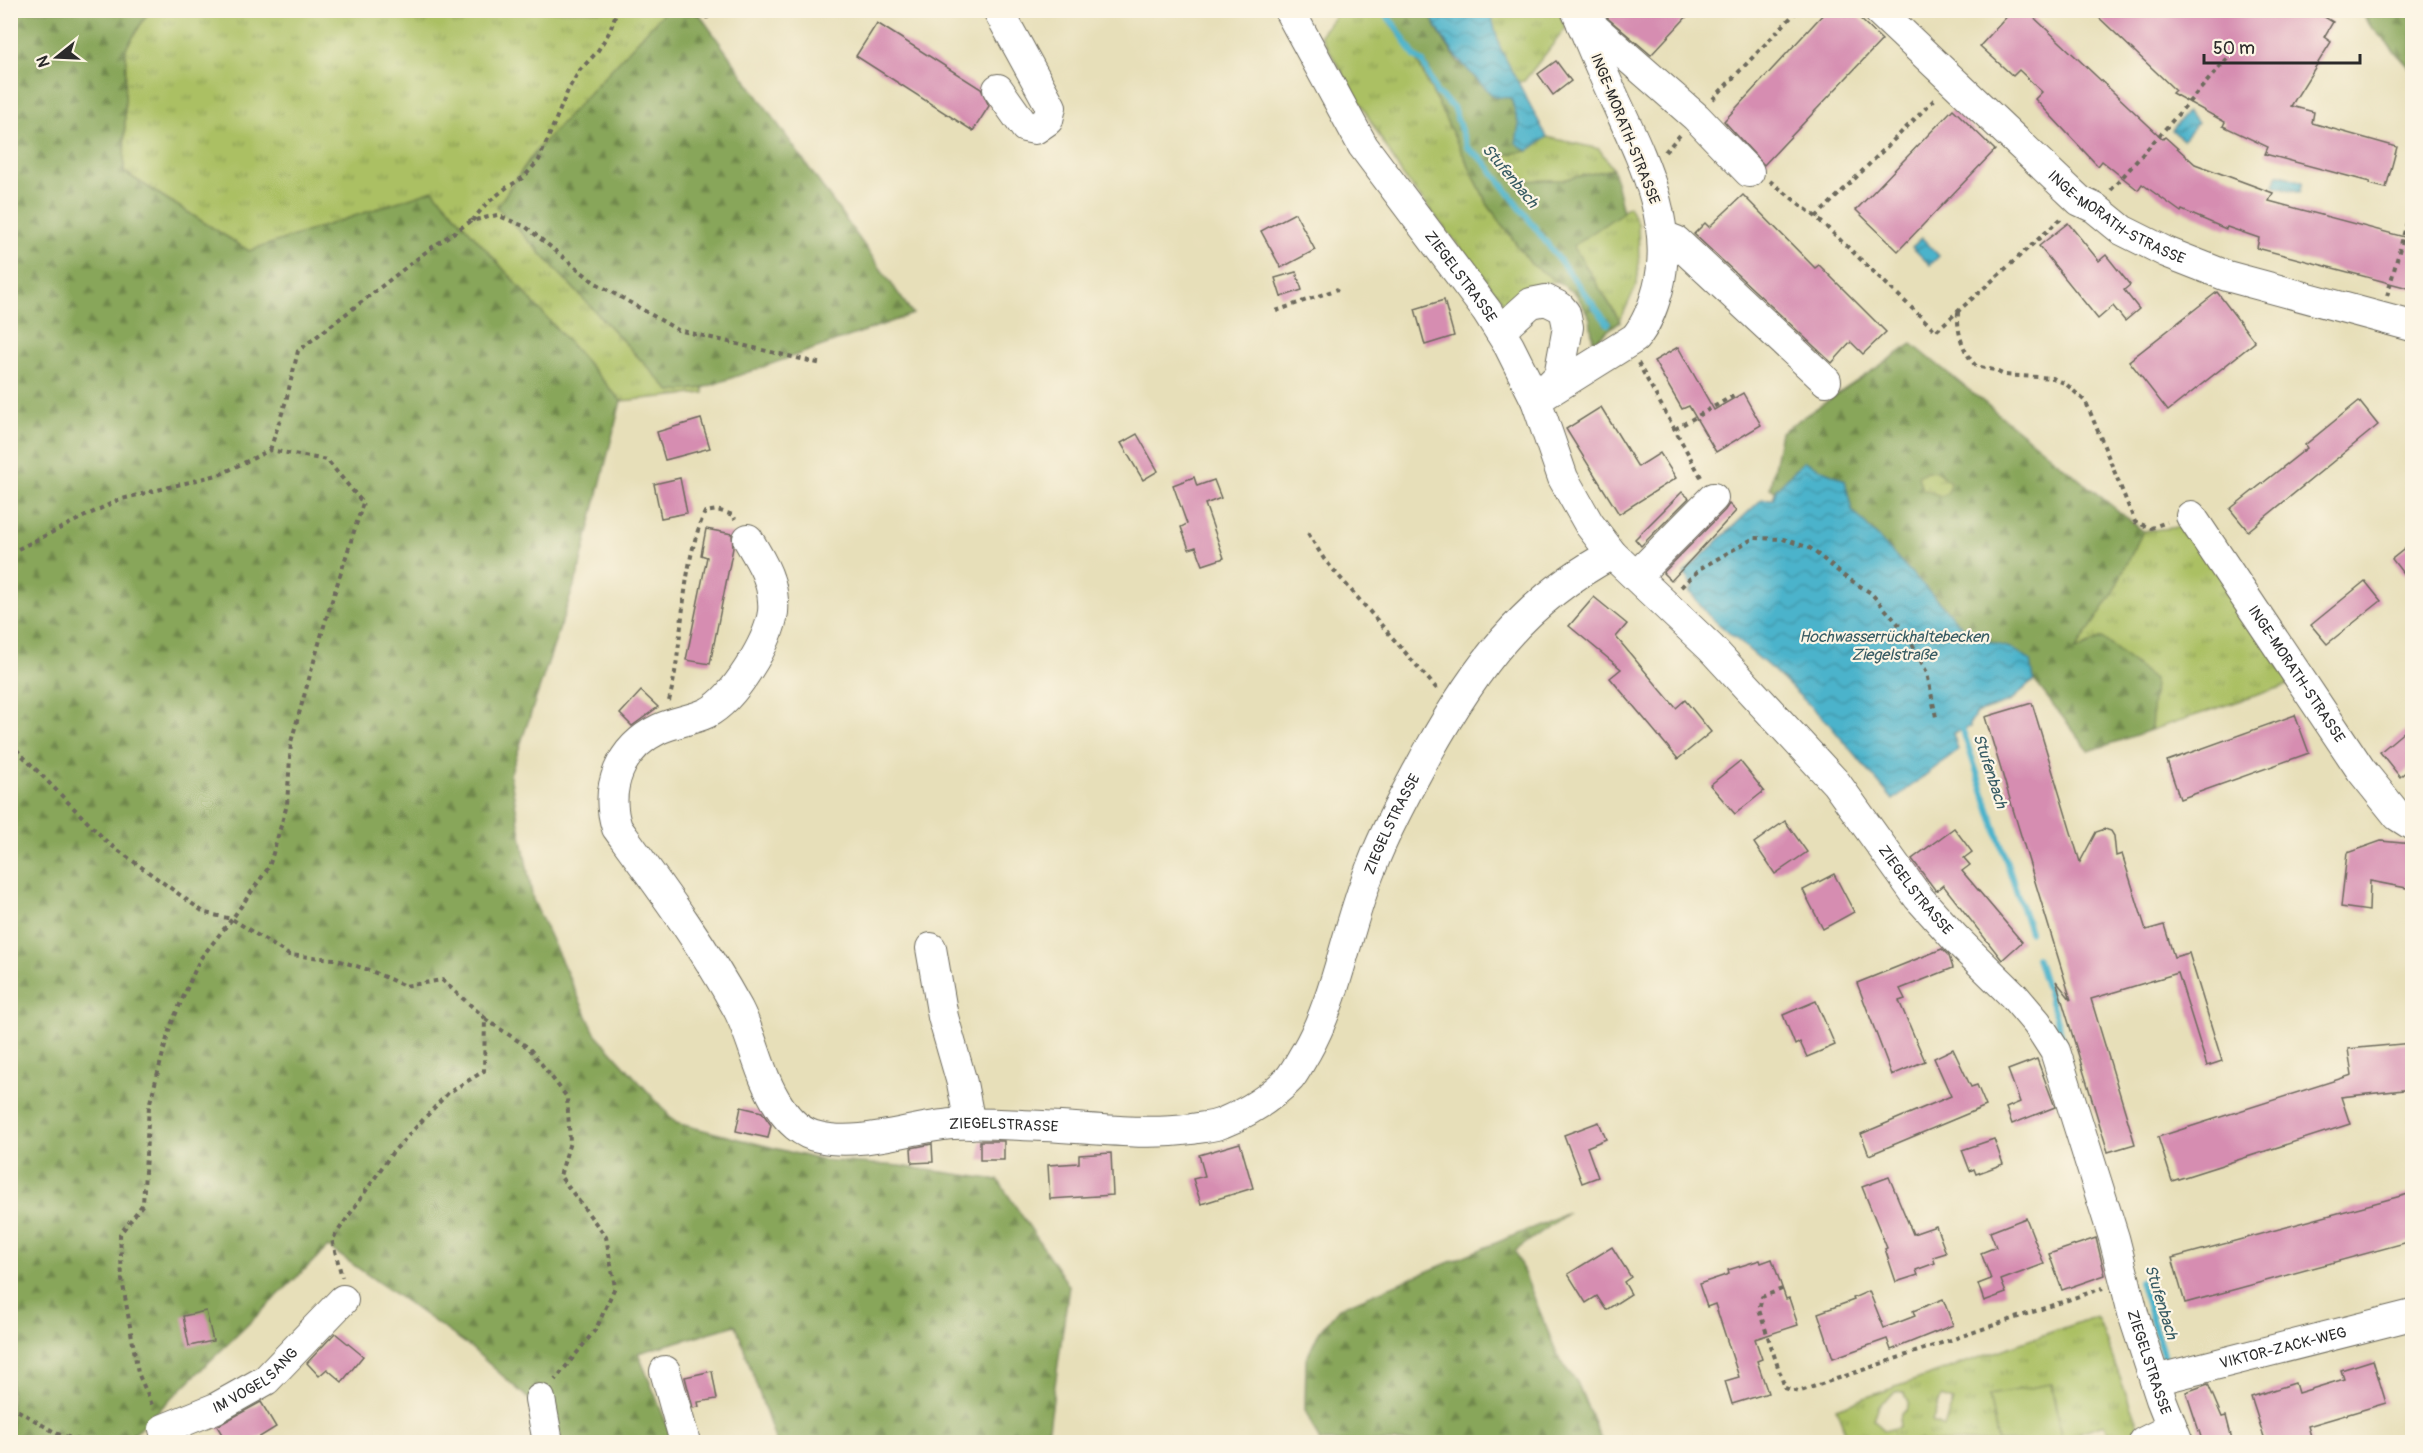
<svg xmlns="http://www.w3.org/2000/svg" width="2423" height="1453" viewBox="0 0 2423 1453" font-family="Pangolin,sans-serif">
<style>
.grass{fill:url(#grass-tufts);stroke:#6b7648;stroke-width:1.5;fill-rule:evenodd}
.forest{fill:url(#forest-firs);stroke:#5a6842;stroke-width:1.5}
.wetland{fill:url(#wetland-marsh);stroke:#6b7648;stroke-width:1.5}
.pitch{fill:#abc064;stroke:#6b7648;stroke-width:1.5}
.water{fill:url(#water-waves);stroke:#3c6f7b;stroke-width:1.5}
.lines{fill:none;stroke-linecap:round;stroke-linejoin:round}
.stream{stroke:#4cb3cb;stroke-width:6}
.building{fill:#d68db1}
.minor-casing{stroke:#6d6a5d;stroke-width:32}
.path{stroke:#6d6a5d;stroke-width:4;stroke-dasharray:4.5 4.5;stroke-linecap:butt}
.minor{stroke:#fff;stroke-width:30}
.labels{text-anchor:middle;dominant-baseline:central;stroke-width:4.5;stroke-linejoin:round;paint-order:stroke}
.street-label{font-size:15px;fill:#2b2b2b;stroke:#fcf5e5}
.water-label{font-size:16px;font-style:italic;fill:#375b63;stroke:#fcf5e5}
</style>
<defs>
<pattern id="grass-tufts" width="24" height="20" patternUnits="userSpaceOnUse" patternTransform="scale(1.5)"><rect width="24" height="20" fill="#abc064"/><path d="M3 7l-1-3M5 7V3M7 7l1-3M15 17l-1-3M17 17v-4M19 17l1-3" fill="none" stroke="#8b9c53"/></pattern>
<pattern id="forest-firs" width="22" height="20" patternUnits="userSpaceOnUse" patternTransform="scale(1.5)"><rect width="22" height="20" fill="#88a65a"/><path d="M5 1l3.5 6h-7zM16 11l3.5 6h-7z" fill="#6f874b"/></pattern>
<pattern id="wetland-marsh" width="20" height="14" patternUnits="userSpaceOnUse" patternTransform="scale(1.5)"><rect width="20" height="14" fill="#abc064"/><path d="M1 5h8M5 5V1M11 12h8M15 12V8" fill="none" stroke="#8b9c53"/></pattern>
<pattern id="water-waves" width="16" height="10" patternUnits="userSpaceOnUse" patternTransform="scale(1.5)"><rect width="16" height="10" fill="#4cb3cb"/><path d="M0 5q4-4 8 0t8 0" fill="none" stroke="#3f92a5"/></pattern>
</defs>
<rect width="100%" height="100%" fill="#fcf5e5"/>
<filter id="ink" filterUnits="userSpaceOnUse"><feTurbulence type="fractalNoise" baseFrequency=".0167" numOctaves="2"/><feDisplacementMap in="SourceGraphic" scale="12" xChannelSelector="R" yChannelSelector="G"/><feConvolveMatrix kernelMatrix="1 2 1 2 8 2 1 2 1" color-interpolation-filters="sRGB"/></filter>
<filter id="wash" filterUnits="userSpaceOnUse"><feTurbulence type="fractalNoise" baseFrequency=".008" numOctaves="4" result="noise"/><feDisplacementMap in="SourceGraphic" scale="24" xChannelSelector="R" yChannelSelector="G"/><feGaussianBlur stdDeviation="1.35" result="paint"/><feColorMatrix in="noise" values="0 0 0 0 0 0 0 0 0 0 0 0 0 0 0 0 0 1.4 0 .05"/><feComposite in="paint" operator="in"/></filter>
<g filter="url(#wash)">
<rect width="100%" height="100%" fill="#e7dfb9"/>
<g class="grass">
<path d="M149 11H667L534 153 497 207 671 392 703 388 704 393 621 401 433 190 249 251 124 172 126 48Z"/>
<path d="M1339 11H1381L1415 57 1488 205 1531 264 1560 282 1542 283 1504 303 1402 174 1320 35Z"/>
<path d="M1490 11H1559L1566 28 1524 81 1517 82 1500 48Z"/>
<path d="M1547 137 1599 149 1613 169 1562 180 1516 181 1496 155 1528 151Z"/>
<path d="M1629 206 1638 224 1639 262 1637 284 1620 321 1573 246Z"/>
<path d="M2190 526 2291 684 2151 730 2153 680 2074 652 2110 598 2143 531Z"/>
<path d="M2097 1316 2144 1442H2101L2110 1439 2105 1424 2080 1432 2084 1442H2062L2052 1384 1989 1395 1998 1442H1922L1920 1440 1916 1442H1849L1836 1408ZM1895 1392 1904 1393 1909 1402 1906 1410 1901 1414 1899 1427 1884 1431 1874 1419 1879 1405ZM1941 1397 1953 1401 1944 1427 1932 1422Z"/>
</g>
<g class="forest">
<path d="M10 11H149L126 48 124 172 249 251 433 190 621 401 578 574 510 775 533 900 595 1033 676 1123 821 1160 900 1166 998 1180 1069 1286 1047 1442H776L736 1325 638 1353 674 1442H535L531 1401 469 1346 328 1247 126 1442H11Z"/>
<path d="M665 11H697L913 314 703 388 671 392 497 207 534 153Z"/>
<path d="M1381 11H1428L1439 33 1458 62 1511 98 1519 125 1517 143 1528 151 1496 156 1515 181 1562 180 1613 169 1623 212 1573 246 1620 321 1593 342 1590 318 1576 294 1531 264 1488 205 1415 57Z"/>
<path d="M2362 11H2412V70L2367 22Z"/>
<path d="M1912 344 2143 531 2110 598 2075 651 2102 638 2154 680 2151 730 2089 751 2034 680 2009 702 1785 497 1770 488 1781 432Z"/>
<path d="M1568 1213 1515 1251 1560 1361 1577 1382 1602 1442H1320L1305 1410 1306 1360 1319 1332 1339 1308Z"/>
</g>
<path class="wetland" d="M1927 471 1937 472 1950 482 1948 493 1941 496 1922 489 1918 476Z"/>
<path class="pitch" d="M2051 1384 2062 1442H1998L1989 1395Z"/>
<g class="water">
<path d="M1428 11H1490L1500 48 1547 137 1528 151 1516 143 1519 125 1511 98 1494 97C1464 67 1447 49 1428 11Z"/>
<path d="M2187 112 2198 122 2183 140 2172 130Z"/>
<path d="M2278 174 2303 182 2300 193 2274 185Z"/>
<path d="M1922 238 1939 256 1930 265 1912 247Z"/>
<path d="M1804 461 1845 480 1852 510 1972 637 2010 648 2031 661 2034 680 2009 702 1976 713 1970 723V727L1953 733 1958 750 1893 800 1829 724 1774 671 1708 615 1689 591 1693 588 1684 573 1762 499H1773L1776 489Z"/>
</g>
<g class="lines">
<g class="stream">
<path d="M1382 10 1397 28 1415 57 1423 62 1436 92 1453 107 1467 147 1485 162 1505 188 1608 324"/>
<path d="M1958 724 1962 728 2030 932"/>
<path d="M2037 958 2063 1040"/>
<path d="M2140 1281 2164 1357"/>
</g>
</g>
<g id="blocks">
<g class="building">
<path d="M1598 10H1693L1651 55Z"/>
<path d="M1827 10H1851L1882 40 1764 165 1724 121Z"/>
<path d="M2013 10H2026L2163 139 2165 137 2195 164 2273 193 2269 201 2412 239V289L2257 248 2259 238 2227 227 2226 229 2182 210 2181 212 2142 184 2138 190 2102 161 2098 166 2035 99 2042 92 2019 70 2013 76 1980 46Z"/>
<path d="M2091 10H2313L2333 22 2324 37 2331 42 2291 106 2314 112 2312 123 2397 147 2386 188 2369 184 2370 182 2265 154 2268 147 2223 126 2225 122 2172 93 2175 90Z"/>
<path d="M877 23 981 89 989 106 973 131 856 56Z"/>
<path d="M1556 61 1571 81 1553 95 1538 74Z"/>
<path d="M1953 109 1995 150 1898 251 1856 210Z"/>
<path d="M1743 195 1815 268 1819 265 1886 332 1863 354 1851 342 1832 363 1694 234 1705 223 1709 227Z"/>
<path d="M1295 213 1315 250 1281 268 1261 231Z"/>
<path d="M2068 223 2099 261 2106 255 2130 285 2124 290 2139 309 2125 321 2113 306 2098 319 2039 246Z"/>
<path d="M1296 272 1302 290 1281 297 1275 278Z"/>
<path d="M2217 292 2255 342 2168 411 2129 361Z"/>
<path d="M1444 300 1454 336 1425 345 1415 309Z"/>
<path d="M1678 347 1714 410 1743 393 1761 425 1716 452 1689 406 1682 409 1654 361Z"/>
<path d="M2359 401 2378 425 2248 531 2230 509 2307 448 2305 445Z"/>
<path d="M1601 407 1638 467 1660 453 1676 478 1619 514 1566 429Z"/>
<path d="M701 419 710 448 665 460 657 432Z"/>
<path d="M1137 434 1158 471 1143 480 1121 443Z"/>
<path d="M1194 477 1197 486 1214 480 1221 498 1205 504 1224 558 1203 565 1196 547 1189 549 1181 527 1187 524 1173 485Z"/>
<path d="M680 478 687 513 661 518 654 484Z"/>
<path d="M1682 492 1689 498 1641 546 1635 539Z"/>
<path d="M1729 504 1736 511 1671 581 1663 573 1725 510Z"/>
<path d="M706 529 732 534 733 548 710 664 686 660 707 557 701 555Z"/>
<path d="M2412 543V585L2392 559Z"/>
<path d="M2365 581 2381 601 2327 644 2311 625Z"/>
<path d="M1594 597 1627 624 1616 637 1676 708 1685 700 1711 732 1678 759 1610 678 1621 669 1569 626Z"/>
<path d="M641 691 658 707 632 726 620 714Z"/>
<path d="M2032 703 2080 862 2096 832 2105 829 2111 831 2114 836 2116 856 2122 854 2146 930 2164 925 2174 957 2189 953 2222 1061 2207 1066 2178 973 2091 999 2135 1144 2108 1152 2056 981 2071 1000 1985 717Z"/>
<path d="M2295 715 2309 753 2180 799 2167 761Z"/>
<path d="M2412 725V766L2400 777 2380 752Z"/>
<path d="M1740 761 1764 791 1735 814 1710 785Z"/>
<path d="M1785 821 1807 852 1775 874 1754 843Z"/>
<path d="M1954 828 1972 852 1964 858 1970 865 1962 871 2022 942 2002 960 1943 885 1936 891 1912 859Z"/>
<path d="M2381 841 2412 844V889L2370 881 2369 911 2341 907 2347 853Z"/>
<path d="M1834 874 1854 912 1823 929 1803 890Z"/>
<path d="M1942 949 1949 956 1953 968 1900 989 1905 999 1899 1001 1925 1061 1892 1075 1857 983Z"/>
<path d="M1816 1001 1835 1045 1807 1057 1800 1042 1795 1045 1783 1015Z"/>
<path d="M2412 1043V1089L2341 1097 2350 1124 2172 1181 2158 1137 2352 1075 2348 1049Z"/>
<path d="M1953 1049 1971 1087 1977 1085 1986 1106 1869 1155 1861 1134 1951 1096 1934 1058Z"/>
<path d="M2037 1059 2055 1107 2012 1124 2006 1108 2020 1102 2008 1070Z"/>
<path d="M741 1107 762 1112 771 1125 768 1138 736 1131Z"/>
<path d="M1599 1122 1606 1139 1587 1147 1598 1177 1582 1183 1564 1135Z"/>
<path d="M1994 1139 2003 1164 1976 1174 1974 1169 1970 1171 1962 1150Z"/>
<rect x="980" y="1141" width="24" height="19"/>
<path d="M1240 1143 1253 1188 1201 1204 1193 1179 1205 1176 1199 1155Z"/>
<path d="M932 1144 933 1162 912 1163 911 1148Z"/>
<path d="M1111 1153 1113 1195 1050 1199 1048 1165 1079 1163V1155Z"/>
<path d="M1889 1177 1913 1234 1936 1226 1946 1253 1933 1257 1935 1263 1916 1270 1918 1275 1896 1282 1885 1249 1887 1248 1862 1187Z"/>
<path d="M2412 1193V1241L2185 1303 2172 1258Z"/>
<path d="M2026 1218 2044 1264 2001 1280 2006 1293 1984 1301 1978 1284 1991 1279 1981 1253 1996 1247 1990 1232Z"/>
<path d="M2096 1238 2105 1275 2062 1290 2049 1254Z"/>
<path d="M1612 1247 1631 1277 1624 1282 1631 1294 1606 1310 1597 1296 1586 1303 1568 1274Z"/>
<path d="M1772 1259 1786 1299 1789 1298 1798 1325 1755 1339 1762 1359 1757 1361 1768 1393 1732 1404 1725 1381 1739 1377 1715 1304 1707 1307 1699 1284 1729 1274 1728 1270 1760 1260 1761 1263Z"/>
<path d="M1869 1291 1884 1328 1915 1316 1913 1311 1943 1299 1953 1325 1891 1350 1887 1339 1833 1358 1818 1313 1854 1300 1853 1298Z"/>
<path d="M206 1311 213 1341 189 1346 183 1316Z"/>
<path d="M335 1333 363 1356 342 1382 327 1369 319 1376 307 1363Z"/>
<path d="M2373 1360 2386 1403 2308 1426 2313 1443H2266L2251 1397 2295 1383 2298 1393 2344 1379 2341 1370Z"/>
<path d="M712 1371 717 1399 698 1402 699 1407 693 1408 685 1377Z"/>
<path d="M2208 1384 2222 1417 2226 1416 2233 1443H2203L2186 1392Z"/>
<path d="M261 1402 276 1427 250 1443H227L217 1426Z"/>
</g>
</g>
</g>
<g filter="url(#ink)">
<use href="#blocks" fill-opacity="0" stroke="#6d6a5d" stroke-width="1.5"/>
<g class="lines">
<g class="minor-casing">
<g id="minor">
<path d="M998 10 1051 107 1048 120 1035 129 1025 127 998 89"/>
<path id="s1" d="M1289 10 1363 146 1487 311 1509 346 1536 400 1563 478 1589 524 1612 554 1711 648 1836 783 1918 897 1955 938 2014 996 2037 1023 2055 1051 2114 1238 2134 1317 2161 1399 2178 1442"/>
<path id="s2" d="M1878 10 2080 201 2095 208 2122 230 2166 252 2227 276 2412 326"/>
<path d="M1582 24 1593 27 1696 117 1749 172"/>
<path d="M1663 236 1676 241 1826 381"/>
<path d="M1500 331 1531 303 1546 300 1560 307 1565 313 1568 327 1559 376 1542 393"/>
<path d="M1536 400 1635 338C1647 324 1653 307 1658 289 1676 219 1639 153 1611 91 1599 65 1588 37 1576 10"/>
<path id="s3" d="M2191 516 2361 770 2398 816 2412 825"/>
<path id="s4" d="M748 539C755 552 765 566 769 580 772 588 774 603 773 612 769 642 734 699 707 713 692 720 674 722 659 729 620 748 604 788 617 828 660 887 703 945 738 1009 754 1040 759 1076 779 1106 788 1120 802 1134 819 1137 860 1147 911 1127 953 1124 982 1122 1013 1125 1043 1126 1092 1128 1143 1136 1192 1129 1202 1127 1213 1127 1222 1123 1246 1113 1272 1097 1290 1078 1296 1070 1301 1060 1306 1052 1338 996 1346 929 1371 868 1386 829 1407 791 1427 754 1475 668 1523 601 1612 554"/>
<path d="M1636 576 1713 498"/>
<path d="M931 948 943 1017 962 1083 970 1124"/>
<path d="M665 1371 685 1442"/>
<path id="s5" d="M2155 1380 2412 1315"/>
<path d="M540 1399 548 1442"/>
<path id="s6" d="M168 1442 164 1429 216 1408 266 1380 343 1300"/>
<path d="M2144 1442 2172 1428"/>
</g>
</g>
<g class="path">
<path d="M671 10C684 18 694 19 709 17"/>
<path d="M1713 99 1798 10"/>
<path d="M1665 152 1680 135"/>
<path d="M1770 181 1816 217 1936 331 2063 217"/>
<path d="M2111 190 2234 51"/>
<path d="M1816 217 1937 97"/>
<path d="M472 221 486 204 506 188 524 177 539 160 569 88 580 70 597 52 610 31 617 10"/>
<path d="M2387 296 2412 204"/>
<path d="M1276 311 1338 289"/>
<path d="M1958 312C1957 332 1962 351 1976 366L1994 370 2004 375 2053 378 2066 384 2086 402 2135 522 2151 528 2167 522"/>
<path d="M1638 363 1701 477"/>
<path d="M1675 429 1736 394"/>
<path d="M270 450 286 401 298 351 431 248 471 221 497 215 526 227 594 282 678 330 822 364"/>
<path d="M1308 533 1324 559 1437 689"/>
<path d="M10 553 118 500 221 474 270 450 327 460 363 503 324 626 291 742 287 805 269 867 232 919 289 955 334 959 369 970 405 986 442 980 485 1018 484 1071 448 1093 392 1153 332 1240 342 1277"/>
<path d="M1681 587 1701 568 1754 538 1783 539 1810 548 1844 576 1871 593 1907 634 1927 673 1936 717"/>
<path d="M669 701C685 639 679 571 705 512L717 510 733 515 735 519"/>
<path d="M10 743 108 843 205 913 232 919 200 959 170 1027 149 1106 143 1204 120 1234 122 1279 138 1373 154 1409"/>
<path d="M485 1019 529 1048 567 1097 570 1142 560 1176 606 1237 615 1287 596 1329 555 1380"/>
<path d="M1782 1289 1762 1297 1759 1310 1785 1388 1798 1392 2103 1288"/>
<path d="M10 1406 58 1434 85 1442"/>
<path d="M125 1442 141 1437"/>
</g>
<use href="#minor" class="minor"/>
</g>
</g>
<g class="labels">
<g class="street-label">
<text transform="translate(1625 129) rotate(68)">INGE-MORATH-STRASSE</text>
<text stroke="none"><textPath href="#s2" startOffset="318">INGE-MORATH-STRASSE</textPath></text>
<text stroke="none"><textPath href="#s1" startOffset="318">ZIEGELSTRASSE</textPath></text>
<text stroke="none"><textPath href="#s3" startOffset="190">INGE-MORATH-STRASSE</textPath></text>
<text stroke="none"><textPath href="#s4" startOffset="1508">ZIEGELSTRASSE</textPath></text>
<text stroke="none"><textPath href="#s1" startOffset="1090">ZIEGELSTRASSE</textPath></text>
<text stroke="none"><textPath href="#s4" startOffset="932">ZIEGELSTRASSE</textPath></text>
<text stroke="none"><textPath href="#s5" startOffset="132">VIKTOR-ZACK-WEG</textPath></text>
<text stroke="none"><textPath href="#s1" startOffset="1629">ZIEGELSTRASSE</textPath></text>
<text stroke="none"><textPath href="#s6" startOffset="118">IM VOGELSANG</textPath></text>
</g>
<g class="water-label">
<text transform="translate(1510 176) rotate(50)">Stufenbach</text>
<text x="1894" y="637">Hochwasserrückhaltebecken<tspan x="1894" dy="18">Ziegelstraße</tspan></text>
<text transform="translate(1990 771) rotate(72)">Stufenbach</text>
<text transform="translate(2161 1302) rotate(73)">Stufenbach</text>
</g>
</g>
<rect width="2423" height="1453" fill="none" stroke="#fcf5e5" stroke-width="36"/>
<g transform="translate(57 57) rotate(252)" stroke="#fcf5e5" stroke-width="4.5" paint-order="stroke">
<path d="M0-4.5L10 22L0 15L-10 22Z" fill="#2b2b2b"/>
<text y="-9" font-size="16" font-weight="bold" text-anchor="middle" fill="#2b2b2b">N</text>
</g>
<path d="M2204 54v9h156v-9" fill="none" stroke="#2b2b2b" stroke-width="3"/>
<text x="2213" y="54" font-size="18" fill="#2b2b2b" stroke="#fcf5e5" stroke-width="4.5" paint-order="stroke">50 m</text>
</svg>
